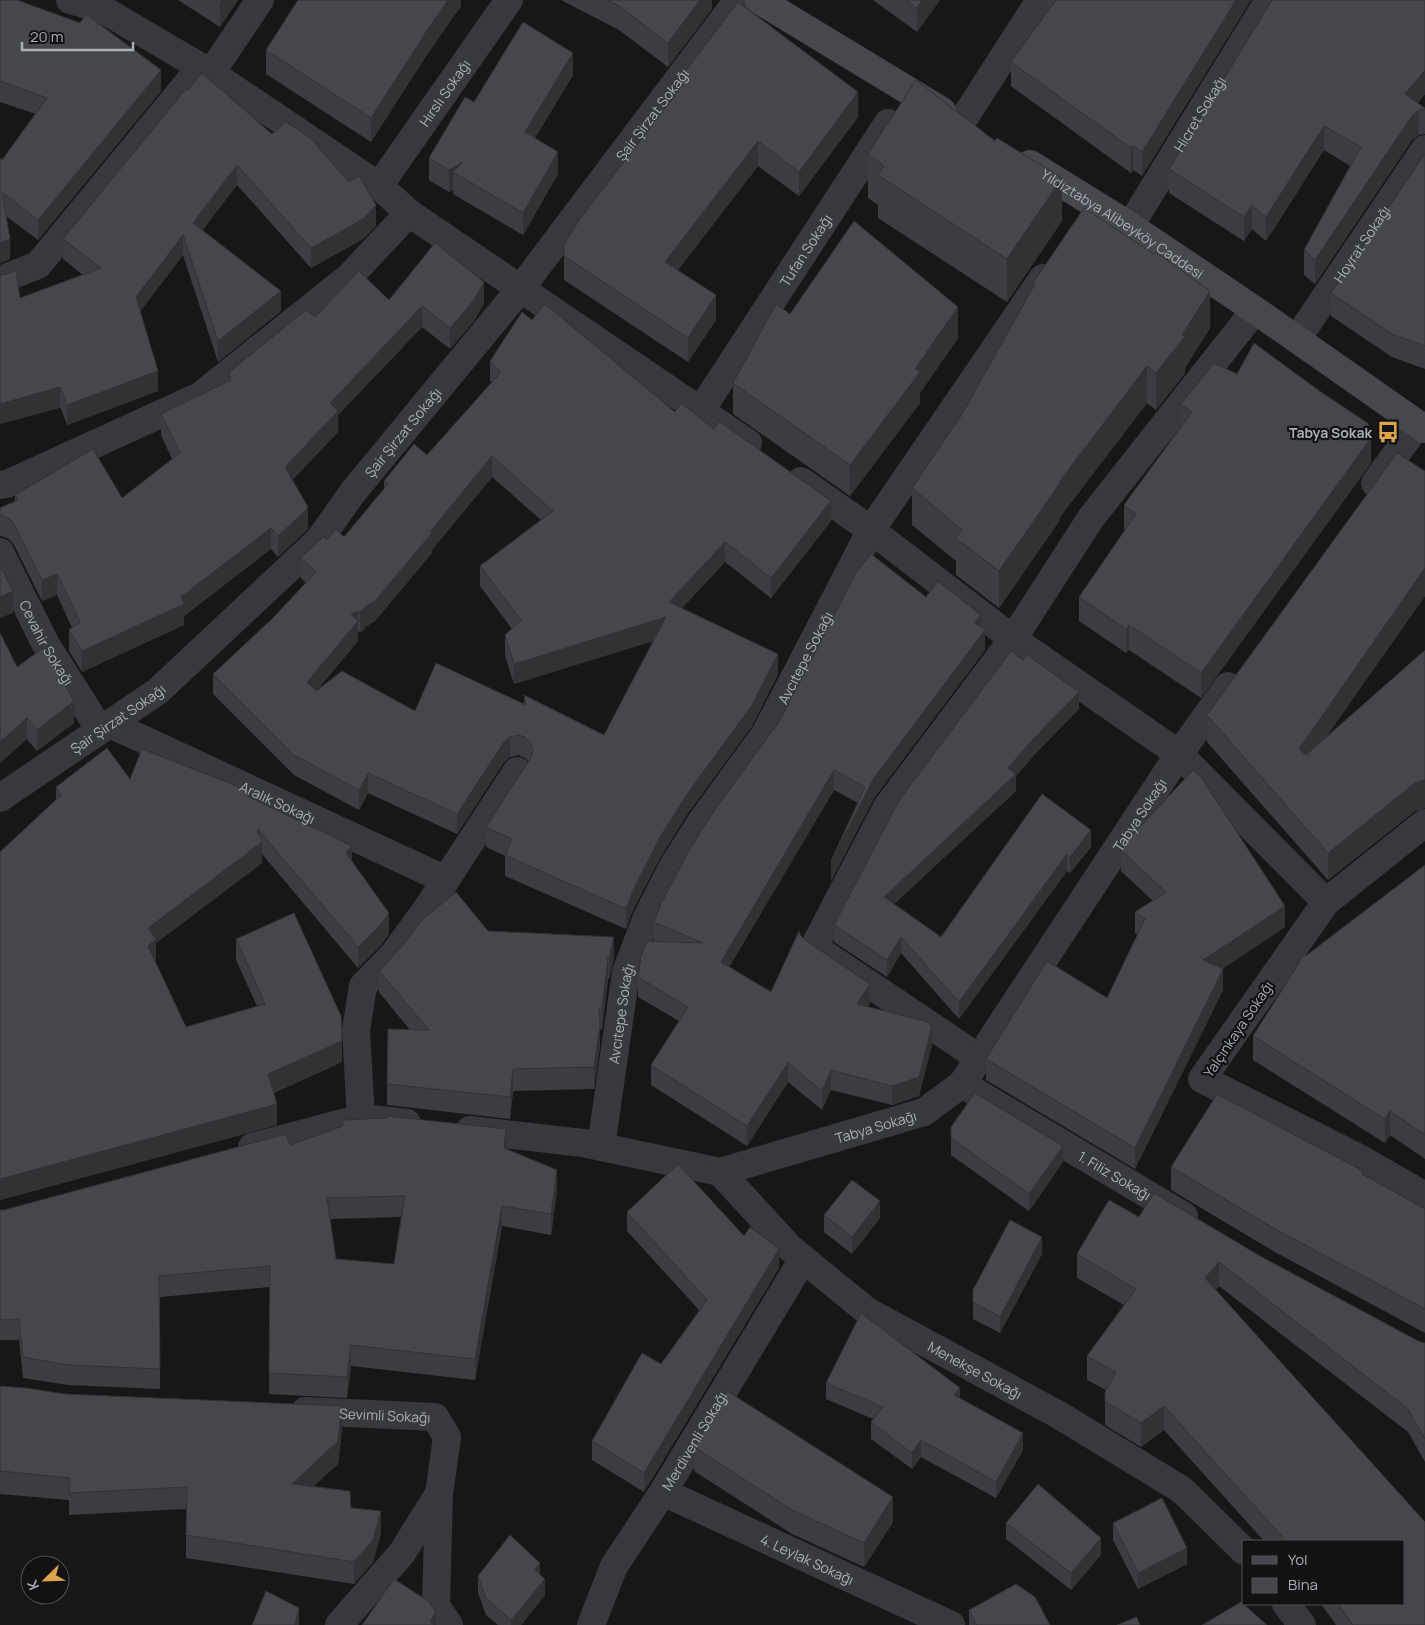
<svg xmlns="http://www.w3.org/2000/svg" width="1425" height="1625" viewBox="0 0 1425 1625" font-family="Manrope,sans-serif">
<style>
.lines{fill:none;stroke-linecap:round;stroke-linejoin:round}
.street{stroke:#38393d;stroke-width:28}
.secondary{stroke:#46484d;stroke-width:28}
.wall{fill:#3c3d40;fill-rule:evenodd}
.shaded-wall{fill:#313234}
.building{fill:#46474b;stroke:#313234;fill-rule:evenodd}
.labels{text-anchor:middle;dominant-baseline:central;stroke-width:4.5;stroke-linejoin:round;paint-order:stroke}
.street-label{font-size:14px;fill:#aaafb7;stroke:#121213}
.poi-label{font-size:14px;font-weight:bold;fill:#aaafb7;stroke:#121213;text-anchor:end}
</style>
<rect width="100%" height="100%" fill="#171718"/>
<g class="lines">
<g class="street">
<path d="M70 0 102 9 211 73 379 186 409 213 748 443"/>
<path d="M211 73 260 0"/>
<path d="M961 123 1040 0"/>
<path id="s1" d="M379 186 509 0"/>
<path id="s2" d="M1130 226 1269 0"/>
<path d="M0 280 38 265 201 67"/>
<path d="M1255 310 1091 518 1013 639 1179 754 1326 902"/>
<path id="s3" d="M1297 339 1425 149"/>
<path id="s4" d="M701 410 888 123"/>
<path d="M801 481 871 530 1013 639 887 807 814 947 979 1058"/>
<path d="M1375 483 1418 424"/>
<path d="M0 485 7 484 200 396 349 277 409 213"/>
<path id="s5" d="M0 552 45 643 100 730"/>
<path id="s6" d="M110 724 446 880"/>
<path id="s7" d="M0 798 158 691 319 540 353 492 521 288 738 0"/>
<path d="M1425 823 1326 902 1202 1079 1359 1158 1425 1196"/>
<path id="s8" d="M962 1084 1184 1216"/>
<path d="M361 1118 356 1030 363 986 394 954 428 907 517 771"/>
<path id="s9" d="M470 1130 583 1143 720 1172 924 1112 962 1084 1179 754 1228 686"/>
<path d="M252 1147 361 1118 407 1123"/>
<path id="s10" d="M601 1147 626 972 647 917 673 866 701 822 765 734 871 530 1043 278"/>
<path id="s11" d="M720 1172 790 1248 867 1311 1059 1415 1182 1490 1244 1551"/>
<path id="s12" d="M305 1411 435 1417 447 1437 439 1494 436 1606 449 1625"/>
<path id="s13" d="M663 1492 951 1625"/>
<path d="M1286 1604 1302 1625"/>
<path d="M339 1625 402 1553 438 1495"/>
<path id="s14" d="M591 1625 614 1566 663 1492 803 1259"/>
</g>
<g class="secondary">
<path d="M759 0 942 111"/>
<path id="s15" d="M1030 164 1130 226 1255 310 1425 429"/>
</g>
</g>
<g class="wall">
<path d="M0 0 161 91 38 240 6 216 10 259 0 263V158L2 160 36 114 0 102Z"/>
<path d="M178 0H238L220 27Z"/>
<path d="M461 0V6L426 56 371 142 266 74V50Z"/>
<path d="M561 0H712V9L668 67 619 30Z"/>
<path d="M873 0H940L917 32Z"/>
<path d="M1048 0H1251L1142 176 1133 170 1131 173 1011 86V62L1048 11Z"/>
<path d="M1425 0V94L1418 103 1425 108V134L1419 135 1412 140 1315 284 1304 275V250L1350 166 1324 150 1266 241 1252 229 1244 241 1169 193V169Z"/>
<path d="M573 75 535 138 558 174 523 235 453 194V189L449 192 429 180V158L474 102Z"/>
<path d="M678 81 858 117 799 196 758 166 678 270 716 320 688 362 564 280V244L678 92Z"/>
<path d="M186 89 376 226 363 239 311 268 237 185 202 230 281 311 218 362 183 255 140 311 158 391 67 425 20 298 83 275 63 259V239Z"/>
<path d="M868 154 1062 221 1007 302 878 218V205L868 198Z"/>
<path d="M1425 154V369L1392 357 1331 316V293Z"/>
<path d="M1033 283 1210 328 1185 368V373L1156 410 1147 403 1060 517V520L999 608 956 575V561L912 525V488L961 416 1033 289Z"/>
<path d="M389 300 484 303 474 321 450 349 422 327 338 415V432L292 480 308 529 278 557 271 549 184 616V625L82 672 69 651V630L72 628 57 595 42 601 14 545 9 539 1 536 0 537V508L15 502V495L122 498 172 459 161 435V414L229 382V372L315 317Z"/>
<path d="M790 314 958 338 920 393V403L850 496 733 414V383Z"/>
<path d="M532 320 675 412 831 521 771 598 725 562 682 608 778 674 752 726 688 813 660 858 633 910 626 929 505 876V856L486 847V827L529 762 525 758 518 755 510 757 504 762 457 834 368 793 359 810 294 775 213 694V674L272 619 306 583 301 578V558L326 540 344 537 384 489V481L427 455 492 382 490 381V361ZM492 477 541 520 480 566V586L512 629 505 635V656L514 684 653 641 604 735 524 695V703L415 711 317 690 358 641V631L360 633 365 628V627L375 621 432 553V550Z"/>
<path d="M1181 404 1369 437 1371 463 1201 698 1129 650 1126 653 1079 621V597L1125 530 1124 529V505L1181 426Z"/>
<path d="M1425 471V596L1324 739 1425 808 1415 811 1328 880 1207 742V715Z"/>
<path d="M926 597 981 627 985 650 874 798 831 881 858 803 834 790 729 967 771 992 800 935 870 1003 868 1007 932 1045 919 1096 892 1105 831 1090 822 1110 788 1082 747 1146 651 1085V1065L679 1021 638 997V977L654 941V922Z"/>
<path d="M0 633 17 667 74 723 37 751 27 739 0 763Z"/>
<path d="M1079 709 1036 753 1016 776V791L894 904 941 937 1042 794 1091 847 1070 873 1067 871 959 1019 901 953 887 977 834 942V925Z"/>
<path d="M130 779 249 797 352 861 389 934 382 944 358 968 262 854V863L156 943V960L155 961 186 1027 257 1006 236 960V939L342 1062 274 1093 277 1125 0 1200 56 800V787Z"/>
<path d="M1121 850 1285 927 1222 969 1223 990 1135 1169 986 1080V1059L1107 998 1137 935 1135 933V912L1153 901 1121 871Z"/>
<path d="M1425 865V1159L1390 1135 1385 1143 1253 1060V1036L1307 955Z"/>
<path d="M488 931 614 959 609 979H608L602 1030 600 1029V1047L594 1089 513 1091 510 1119 387 1105V1084L410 1030 379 992V971Z"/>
<path d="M951 1127 1063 1162 1029 1211 951 1155Z"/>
<path d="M290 1145 506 1148 557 1191 551 1235 502 1226 475 1380 351 1366 347 1398 269 1394 270 1287 160 1297V1389L68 1385 23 1378 19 1340H0V1210H4ZM401 1217 394 1264 336 1259 330 1219Z"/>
<path d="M1171 1167 1363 1175 1425 1209V1333L1275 1252 1171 1190Z"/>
<path d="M1154 1193 1260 1256 1418 1341 1425 1343V1462L1408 1432 1219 1286 1216 1290 1425 1522V1625H1336L1321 1604H1404V1541H1264L1164 1430 1141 1447 1105 1425V1392L1106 1390 1087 1380V1356L1124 1305 1077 1278V1254L1109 1200 1139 1217Z"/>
<path d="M627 1212 744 1236 779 1268 644 1492 592 1460V1441L661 1364 700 1311 627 1231Z"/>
<path d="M824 1215 880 1218 852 1254 824 1232Z"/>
<path d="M1042 1254 1000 1333 973 1319V1290Z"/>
<path d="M826 1383 960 1399 1023 1450 996 1498 921 1457 912 1469 871 1439V1422L873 1419 826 1399Z"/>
<path d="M0 1386 342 1429 338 1464 313 1486 351 1508 381 1533 373 1562 354 1584 186 1558V1509L69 1515V1500L0 1494Z"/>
<path d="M694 1447 893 1522 864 1567 792 1534 694 1471Z"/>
<path d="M1006 1523 1101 1555 1071 1590 1006 1539Z"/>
<path d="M1113 1523 1187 1564 1138 1589 1113 1540Z"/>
<path d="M478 1576 545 1595 521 1625H498L486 1615 478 1593Z"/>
<path d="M969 1610 1050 1625H969Z"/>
</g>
<g class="shaded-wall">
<path d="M222 0H238L220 27V3Z"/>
<path d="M448 0H461V6L426 56 371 142V118L426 32Z"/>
<path d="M700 0H712V9L668 67V43Z"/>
<path d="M922 0H940L917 32V8Z"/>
<path d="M1236 0H1251L1142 176V152Z"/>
<path d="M573 53V75L525 154V132Z"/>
<path d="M161 70V91L38 240V220Z"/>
<path d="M1425 70V94L1405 118V94Z"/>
<path d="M858 92V117L799 196V172Z"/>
<path d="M1419 110V135L1412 140 1315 284V260L1412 116Z"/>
<path d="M1324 126V150L1266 241V217Z"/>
<path d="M758 141V166L665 287V262Z"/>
<path d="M1133 146V170L1131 173V148Z"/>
<path d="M558 152V174L523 235V213Z"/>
<path d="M463 162 453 172V189L449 192V170Z"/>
<path d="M237 165V185L193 243V223Z"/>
<path d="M1062 178V221L1007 302V259Z"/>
<path d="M376 205V226L363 239 311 268V248Z"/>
<path d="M1252 205V229L1244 241V217Z"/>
<path d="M183 235V255L136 317V297Z"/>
<path d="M10 239V259L0 263V243Z"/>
<path d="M484 282V303L474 321 450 349V328Z"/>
<path d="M281 291V311L218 362V341Z"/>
<path d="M1210 291V328L1185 368V373L1156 410V373L1182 335Z"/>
<path d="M716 295V320L688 362V338Z"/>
<path d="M422 306V327L338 415V432L285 488V467L330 403Z"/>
<path d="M958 307V338L920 393V403L850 496V465L915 369Z"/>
<path d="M1147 366V403L1060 517V520L999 608V571L1059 482Z"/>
<path d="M158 371V391L67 425V405Z"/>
<path d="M60 387V408L0 424V404Z"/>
<path d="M1369 424V441L1371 438V463L1201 698V673L1362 433Z"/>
<path d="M492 456V477L432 550V553L375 621 365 627V628L360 633V612L430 532Z"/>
<path d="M831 501V521L771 598V578Z"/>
<path d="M308 507V529L278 557V536Z"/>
<path d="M271 528V549L184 616V625L82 672V651L181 597Z"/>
<path d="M725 542V562L669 622V602Z"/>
<path d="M1425 568V596L1299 776V749Z"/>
<path d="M57 574V595L42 601V580Z"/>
<path d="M13 591V613L0 618V597Z"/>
<path d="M358 611V641L307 702V682L351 614Z"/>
<path d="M981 615V634L975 623Z"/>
<path d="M666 617V637L514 684V664Z"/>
<path d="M1129 625V650L1126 653V629Z"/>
<path d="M985 630V650L874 798 831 881V861L874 778Z"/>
<path d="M778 654V674L752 726 688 813 660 858 633 910 626 929V909L633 890 660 837Z"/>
<path d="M1079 692V709L1036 753 1016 776V791L884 913V897L1008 768 1036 736Z"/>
<path d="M74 701V723L37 751V730Z"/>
<path d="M27 718V739L0 763V742Z"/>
<path d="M510 737V757L504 762 457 834V814L504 742Z"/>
<path d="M834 770V790L721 981V962Z"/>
<path d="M368 773V793L359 810V790Z"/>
<path d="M1425 780V808L1415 811 1328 880V853L1415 783Z"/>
<path d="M258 829V845L262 842V863L156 943V960L148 967V928Z"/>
<path d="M1091 830V847L1070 873V857Z"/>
<path d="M352 846V867L346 853Z"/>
<path d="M1067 854V871L959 1019V1002Z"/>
<path d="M1285 906V927L1203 981V960Z"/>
<path d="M389 913V934L382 944 358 968V947Z"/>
<path d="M614 937V959L609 979V958Z"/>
<path d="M901 937V953L887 977V960Z"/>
<path d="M608 957V979L602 1030V1008Z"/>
<path d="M1223 969V990L1135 1169V1148Z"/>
<path d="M870 984V1003L857 1024V1004Z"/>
<path d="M600 1025V1047L594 1089V1067Z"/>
<path d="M932 1026V1045L919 1096 892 1105V1086Z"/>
<path d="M342 1041V1062L268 1095V1074Z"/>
<path d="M788 1063V1082L747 1146V1126Z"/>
<path d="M513 1069V1091L510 1119V1097Z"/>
<path d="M831 1070V1090L822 1110V1091Z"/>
<path d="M277 1104V1125L0 1200V1179Z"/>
<path d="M1390 1111V1135L1385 1143V1119Z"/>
<path d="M506 1129V1150L504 1148Z"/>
<path d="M1063 1146V1162L1029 1211V1194Z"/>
<path d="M557 1170V1191L551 1235V1214Z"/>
<path d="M880 1201V1218L852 1254V1237Z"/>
<path d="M502 1206V1226L475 1380V1359Z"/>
<path d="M1042 1237V1254L1000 1333V1317Z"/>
<path d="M779 1249V1268L644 1492V1473Z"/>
<path d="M1219 1262V1286L1205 1301V1278Z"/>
<path d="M351 1345V1366L347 1398V1377Z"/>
<path d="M960 1388V1404L954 1395Z"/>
<path d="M342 1406V1429L338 1464 292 1506V1484Z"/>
<path d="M1164 1406V1430L1141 1447V1423Z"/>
<path d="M1023 1433V1450L996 1498V1482Z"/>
<path d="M921 1440V1457L912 1469V1453Z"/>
<path d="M893 1497V1522L864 1567V1543Z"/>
<path d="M381 1511V1533L373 1562 354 1584V1562Z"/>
<path d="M1101 1538V1555L1071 1590V1573Z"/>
<path d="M1187 1548V1564L1138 1589V1573Z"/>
<path d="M540 1563V1580L535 1570Z"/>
<path d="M545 1579V1595L521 1625H511V1620Z"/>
<path d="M299 1608V1625H295Z"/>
<path d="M436 1612V1625H430V1622Z"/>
</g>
<g class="building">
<path d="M0 0H17L80 23 86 14 161 70 38 220 2 192 10 239 0 243V158L2 160 47 98 0 81Z"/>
<path d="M214 0H222L220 3Z"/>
<path d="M298 0H448L426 32 371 118 266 50Z"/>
<path d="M607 0H700L668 43 619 6Z"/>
<path d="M906 0H922L917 8Z"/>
<path d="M1056 0H1236L1142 152 1133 146 1131 148 1011 62Z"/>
<path d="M1272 0H1425V70L1405 94 1425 108V109L1419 110 1412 116 1315 260 1304 250 1361 147 1324 126 1266 217 1252 205 1244 217 1169 169Z"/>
<path d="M738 2 858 92 799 172 758 141 665 262 716 295 688 338 564 256V244L580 219 683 85 678 81Z"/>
<path d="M523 22 573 53 525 132 558 152 523 213 453 172 463 162 449 170 429 158 465 97 474 102Z"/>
<path d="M202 73 272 134 286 122 310 138 349 182 359 176 376 205 363 219 311 248 237 165 193 223 281 291 218 341 183 235 136 297 158 371 67 405 60 387 0 404V275L6 274 16 270 20 298 101 268 63 239 186 89 188 90Z"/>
<path d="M916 80 995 141 997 138 1062 178 1007 259 878 175 884 166 868 154Z"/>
<path d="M1425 154V346L1392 334 1331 293Z"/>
<path d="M1084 208 1154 254 1156 252 1210 291 1182 335 1185 336 1156 373 1147 366 1059 482 1060 483 999 571 956 538 962 530 912 488 961 416 1035 284 1033 283Z"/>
<path d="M854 221 958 307 915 369 920 372 850 465 733 383 776 304 790 314Z"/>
<path d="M435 243 484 282 474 300 450 328 422 306 330 403 338 411 285 467 308 507 307 509 278 536 271 528 181 597 184 604 82 651 69 630 80 622 57 574 42 580 14 524 9 518 1 515 0 516V508L18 500 15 495 93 449 122 498 180 453 161 414 231 380 229 372 306 310 315 317 359 271 389 300Z"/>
<path d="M545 304 675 412 681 403 714 429 719 421 831 501 771 578 725 542 669 602 778 654 752 705 688 793 660 837 633 890 626 909 505 855 512 839 486 827 530 759 533 752 531 744 525 737 518 735 510 737 504 742 457 814 368 773 359 790 294 755 213 674 272 619 316 572 301 558 324 536 326 540 336 529 344 537 388 484 384 481 414 444 427 455 501 372 490 361 522 312 532 320ZM492 456 553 511 480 566 521 620 505 635 514 664 666 617 604 735 524 695 526 705 436 663 415 711 342 671 316 691 307 682 358 621 351 614 358 611 360 612 365 608 364 607 375 601 432 533 430 532Z"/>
<path d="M1254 343 1321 392 1369 424 1362 433 1371 438 1201 673 1129 625 1126 629 1079 597 1136 514 1124 505 1192 412 1181 404 1214 363 1237 374Z"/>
<path d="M1397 453 1425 471V568L1299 749 1306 755 1425 650V780L1415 783 1328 853 1207 715Z"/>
<path d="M871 554 926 597 938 581 981 615 975 623 985 630 874 778 831 861 865 787 834 770 721 962 771 992 799 931 800 935 805 940 870 984 857 1004 925 1021 932 1026 919 1077 892 1086 831 1070 822 1091 788 1063 747 1126 651 1065 688 1007 638 977 641 956 647 941 703 943 654 922 661 904 687 854 714 811 779 722 856 573Z"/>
<path d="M0 566 13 591 0 597Z"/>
<path d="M0 633 17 667 43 648 74 701 37 730 27 718 0 742Z"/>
<path d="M1011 651 1023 660 1027 655 1079 692 1036 736 1008 768 1016 774 884 897 941 937 1042 794 1091 830 1070 857 1067 854 959 1002 901 937 887 960 834 925 900 799Z"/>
<path d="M107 748 130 779 142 749 249 791 247 796 352 846 346 853 389 913 382 923 358 947 258 829 257 830 262 842 148 928 156 939 148 946 186 1027 265 1004 236 939 294 913 341 1016 342 1041 268 1074 277 1104 0 1179V852L61 795 56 787Z"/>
<path d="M1193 770 1201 777 1285 906 1203 960 1223 969 1135 1148 986 1059 1047 961 1107 998 1145 919 1135 912 1166 892 1121 850 1126 842Z"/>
<path d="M1425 865V1135L1390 1111 1385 1119 1253 1036 1304 955H1307Z"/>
<path d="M456 892 488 931 614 937 609 958 608 957 602 1008H599L600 1025 594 1067 513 1069 510 1097 387 1084 388 1029 429 1030 379 971 405 943 421 921Z"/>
<path d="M975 1093 1063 1146 1029 1194 951 1138V1127Z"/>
<path d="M1217 1094 1363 1171 1362 1174 1425 1209V1309L1275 1229 1171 1167Z"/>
<path d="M387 1116 506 1129 504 1148 557 1170 551 1214 502 1206 475 1359 351 1345 347 1377 269 1373 270 1266 159 1276 160 1369 68 1365 23 1357 19 1319 0 1320V1210H4L286 1134 290 1145 343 1126V1120L387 1118ZM405 1196 394 1264 336 1259 327 1198Z"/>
<path d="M678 1164 744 1236 750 1227 779 1249 644 1473 592 1441 642 1353 661 1364 707 1300 627 1212Z"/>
<path d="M852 1180 880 1201 852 1237 824 1215Z"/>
<path d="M1154 1193 1260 1256 1418 1341 1425 1343V1439L1408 1409 1219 1262 1205 1278 1425 1522V1625H1353L1338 1604H1404V1541H1286L1164 1406 1141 1423 1105 1401V1392L1116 1372 1087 1356 1136 1289 1077 1254 1109 1200 1139 1217Z"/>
<path d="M1010 1220 1042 1237 1000 1317 973 1302V1290Z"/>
<path d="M861 1313 960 1388 954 1395 1023 1433 996 1482 921 1440 912 1453 871 1422 883 1407 826 1383Z"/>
<path d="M0 1386 26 1388 65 1394 342 1406 338 1441 292 1484 350 1491 351 1508 381 1511 373 1540 354 1562 186 1535 187 1487 69 1493 70 1478 0 1471Z"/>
<path d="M727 1391 893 1497 864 1543 792 1510 694 1447Z"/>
<path d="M1038 1484 1101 1538 1071 1573 1006 1523Z"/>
<path d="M1162 1498 1187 1548 1138 1573 1113 1523Z"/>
<path d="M510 1535 540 1563 535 1570 545 1579 511 1620 486 1598 478 1576Z"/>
<path d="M394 1579 428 1601 436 1612 430 1622 434 1625H362Z"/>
<path d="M1016 1584 1035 1597 1050 1625H977L969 1610Z"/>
<path d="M266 1591 299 1608 295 1625H252Z"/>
<path d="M1241 1602 1267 1625H1202Z"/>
<path d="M1137 1617 1140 1625H1117Z"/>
</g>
<defs>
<g id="bus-bare" transform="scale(1.725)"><path d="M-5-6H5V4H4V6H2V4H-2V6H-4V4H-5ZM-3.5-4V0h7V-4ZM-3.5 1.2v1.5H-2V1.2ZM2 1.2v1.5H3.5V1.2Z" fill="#dda44a" stroke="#121213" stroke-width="2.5" paint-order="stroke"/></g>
</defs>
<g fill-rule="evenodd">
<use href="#bus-bare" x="1388" y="432"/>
</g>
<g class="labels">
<g class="street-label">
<text stroke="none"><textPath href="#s1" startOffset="114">Hırslı Sokağı</textPath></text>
<text stroke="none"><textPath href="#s2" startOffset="132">Hicret Sokağı</textPath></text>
<text stroke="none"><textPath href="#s7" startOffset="952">Şair Şirzat Sokağı</textPath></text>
<text stroke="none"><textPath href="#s15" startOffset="110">Yıldıztabya Alibeyköy Caddesi</textPath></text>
<text stroke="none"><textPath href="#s3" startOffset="115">Hoyrat Sokağı</textPath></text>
<text stroke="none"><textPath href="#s4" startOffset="191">Tufan Sokağı</textPath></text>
<text stroke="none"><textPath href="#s7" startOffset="548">Şair Şirzat Sokağı</textPath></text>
<text stroke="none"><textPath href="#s5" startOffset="102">Cevahir Sokağı</textPath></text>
<text stroke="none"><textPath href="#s10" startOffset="540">Avcıtepe Sokağı</textPath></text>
<text stroke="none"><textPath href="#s7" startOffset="142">Şair Şirzat Sokağı</textPath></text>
<text stroke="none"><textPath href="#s6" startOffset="185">Aralık Sokağı</textPath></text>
<text stroke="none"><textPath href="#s9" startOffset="836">Tabya Sokağı</textPath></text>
<text stroke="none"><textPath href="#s10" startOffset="135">Avcıtepe Sokağı</textPath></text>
<text transform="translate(1238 1029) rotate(-56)">Yalçınkaya Sokağı</text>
<text stroke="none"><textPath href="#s9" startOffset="416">Tabya Sokağı</textPath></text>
<text stroke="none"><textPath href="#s8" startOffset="178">1. Filiz Sokağı</textPath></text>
<text stroke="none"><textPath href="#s11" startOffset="326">Menekşe Sokağı</textPath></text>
<text stroke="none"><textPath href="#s12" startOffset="80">Sevimli Sokağı</textPath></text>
<text stroke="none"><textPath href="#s14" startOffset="212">Merdivenli Sokağı</textPath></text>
<text stroke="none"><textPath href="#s13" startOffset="159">4. Leylak Sokağı</textPath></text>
</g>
<g class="poi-label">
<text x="1372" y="432">Tabya Sokak</text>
</g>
</g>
<rect x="1242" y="1540" width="162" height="65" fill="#121213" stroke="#4f5155"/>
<rect x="1252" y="1556" width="25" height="8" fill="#46484d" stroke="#4f5155"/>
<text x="1288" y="1565" font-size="15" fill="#aaafb7">Yol</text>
<rect x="1252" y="1578" width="25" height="15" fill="#46474b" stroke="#4f5155"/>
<text x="1288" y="1590" font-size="15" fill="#aaafb7">Bina</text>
<g transform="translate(45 1580) rotate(247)"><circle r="24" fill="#121213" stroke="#4f5155"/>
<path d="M0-4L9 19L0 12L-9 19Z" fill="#dda44a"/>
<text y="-8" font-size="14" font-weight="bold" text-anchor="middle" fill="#aaafb7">K</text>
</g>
<path d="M22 42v8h111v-8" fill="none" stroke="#aaafb7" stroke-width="2.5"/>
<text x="30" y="42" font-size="15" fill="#aaafb7" stroke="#121213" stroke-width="4" paint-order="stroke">20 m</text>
</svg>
